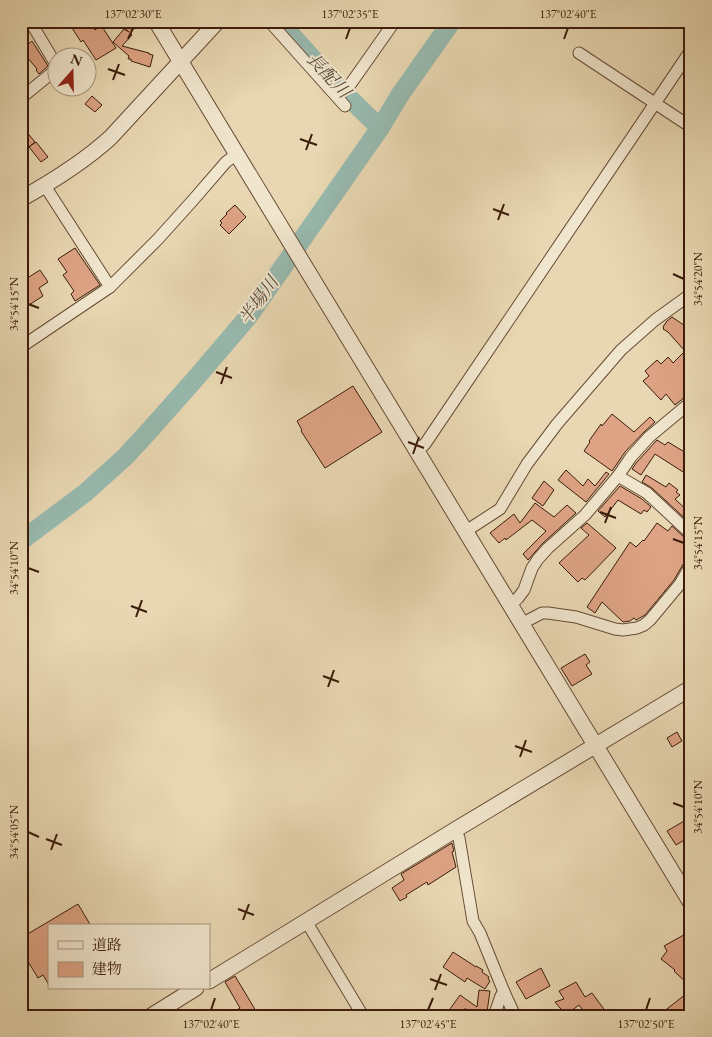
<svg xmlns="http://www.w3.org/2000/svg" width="712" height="1037" viewBox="0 0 712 1037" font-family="'EB Garamond','Noto Serif JP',serif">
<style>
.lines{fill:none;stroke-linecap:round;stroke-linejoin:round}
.river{stroke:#97b9ae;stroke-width:19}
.building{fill:#dda384;stroke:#3c1c0a}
.minor-casing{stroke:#674b34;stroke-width:13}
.tertiary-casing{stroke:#674b34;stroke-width:17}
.minor{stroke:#f0e5cd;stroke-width:11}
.tertiary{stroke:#f0e5cd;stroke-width:15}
.ticks{fill:none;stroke:#3c1c0a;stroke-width:2}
.labels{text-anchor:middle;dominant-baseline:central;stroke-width:4;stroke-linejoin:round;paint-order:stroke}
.water-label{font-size:18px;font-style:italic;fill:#574b3b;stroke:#f0e5cd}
.neatline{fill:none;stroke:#3c1c0a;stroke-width:2}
.ticks-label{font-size:12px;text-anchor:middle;fill:#3c1c0a}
</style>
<rect width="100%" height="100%" fill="#e8d7b2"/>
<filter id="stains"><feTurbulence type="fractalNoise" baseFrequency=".004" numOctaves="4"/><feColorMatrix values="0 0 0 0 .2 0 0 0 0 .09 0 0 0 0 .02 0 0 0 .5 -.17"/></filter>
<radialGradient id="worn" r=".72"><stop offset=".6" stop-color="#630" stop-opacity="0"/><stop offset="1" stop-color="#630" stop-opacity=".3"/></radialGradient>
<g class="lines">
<g class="river">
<path d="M279 21 338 87 380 128"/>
<path d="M21 541 85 493 125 457 149 431 196 378 248 317 380 128 400 95 452 21"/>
</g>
</g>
<g class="building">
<path d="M82 21H89L95 30 101 25 116 48 96 60 83 40 81 42 72 28Z"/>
<path d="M117 21H141L130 33 132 35 122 46 149 53V54L153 55 150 67 131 61V59H128L129 56 113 42 124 29 129 32Z"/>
<path d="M32 41 48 66 39 74 36 70 37 69 21 50Z"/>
<path d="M92 96 102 105 95 112 85 104Z"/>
<path d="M21 125 35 142 21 153Z"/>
<path d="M36 142 48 157 41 162 29 147Z"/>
<path d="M235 205 246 217 229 234 220 225 222 223 220 221 227 214 226 213Z"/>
<path d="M75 248 100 285 75 301 71 294 74 291 63 275 67 272 58 259Z"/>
<path d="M40 270 48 282 39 288 43 296 21 310V282Z"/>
<path d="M672 317 691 330V395L686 396 675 405 666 394 661 400 643 381 649 376 645 371 657 360 661 364 668 357 673 363 685 351 668 332 663 329 664 328 663 327 667 321Z"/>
<path d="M353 386 382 432 325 468 301 431 302 430 297 421Z"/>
<path d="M612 414 634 432 650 417 655 422 644 432 625 452 612 471 584 451 590 442 589 441 601 424 602 426Z"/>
<path d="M657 440 665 445 668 442 691 456V477L655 454 641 475 632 469 637 462Z"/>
<path d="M566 470 583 486 588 479 595 486 606 472 609 474 586 502 558 480Z"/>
<path d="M646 475 666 487 669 483 678 490 676 492 680 495 675 499 691 514V524L652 488 642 482Z"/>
<path d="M544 481 554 490 543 506 532 498Z"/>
<path d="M620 486 642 499 651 507 647 512 644 510 641 514 618 500 605 517 598 511Z"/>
<path d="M535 503 554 517 567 505 576 513 543 543 528 560 523 554 546 531 532 520 506 540 505 538 499 543 490 533 514 514 520 523Z"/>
<path d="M587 523 616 548 585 580 582 578 578 582 559 563 589 535 581 528Z"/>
<path d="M657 523 668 531 672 526 686 539 691 541V557L685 561 674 580 645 615 636 620 634 618 630 621 623 622 602 602 595 613 587 607 630 542 636 547 643 540 644 541Z"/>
<path d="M585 654 590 662 586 665 592 674 572 686 561 668Z"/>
<path d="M677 732 682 741 672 747 667 738Z"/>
<path d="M691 817V836L676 845 667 831Z"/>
<path d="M452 843 454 851 452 852 456 867 428 885 427 882 406 895 407 897 400 901 392 888 404 880 401 874Z"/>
<path d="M78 904 91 926H49V985L43 975 38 978 21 950V938Z"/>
<path d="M691 931V987L674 971 675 970 661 959 667 951 664 946Z"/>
<path d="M453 952 476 967V966L483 970 482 972 489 977 488 979 490 981 485 989 467 978 465 982 443 967Z"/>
<path d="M541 968 550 986 526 999 516 982Z"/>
<path d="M235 976 256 1011 249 1016H227L240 1008 225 982Z"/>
<path d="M576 982 585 997 592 993 609 1016H587L579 1005 566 1015 555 1002 564 999 559 991Z"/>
<path d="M479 990 490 991 487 1012 464 1009 472 1016H445L460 995 477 1007Z"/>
<path d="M691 990V1016H658Z"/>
</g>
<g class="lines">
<g class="minor-casing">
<g id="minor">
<path d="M30 21 58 68"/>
<path d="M269 21 345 106"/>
<path d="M579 53 691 127"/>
<path d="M337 95 347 89 395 21"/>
<path d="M21 98 58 68"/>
<path d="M45 186 110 287"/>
<path d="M21 347 110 287 158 239 194 199 226 162 237 154"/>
<path d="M417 451 425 444 691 50"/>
<path d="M618 476 647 493 691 534"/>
<path d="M466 531 500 509 527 464 557 424 621 350 655 320 691 294"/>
<path d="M510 606 518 598 524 590 532 568 538 559 548 548 585 515 618 476 631 457 649 437 691 402"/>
<path d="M521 624 542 613H548L576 617 615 629 623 630 637 628 644 625 650 620 680 584 691 565"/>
<path d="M455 830 459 838 473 921 480 933 504 992 515 1016"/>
<path d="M306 921 363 1016"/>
<path d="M494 1016 501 996 504 992"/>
</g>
</g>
<g class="tertiary-casing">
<g id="tertiary">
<path d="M156 21 691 903"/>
<path d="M21 199C53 181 84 162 111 137L218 21"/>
<path d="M209 981 455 830 691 688"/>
<path d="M151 1016 196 988"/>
</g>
</g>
<use href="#minor" class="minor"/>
<use href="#tertiary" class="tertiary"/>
</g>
<path class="ticks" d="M128 39 133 28M346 39 350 28M564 39 568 28M108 69 125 75M113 80 119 64M300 139 317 145M306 150 312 134M493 209 509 215M498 220 504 204M673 274 684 279M28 304 39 308M216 372 232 378M221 384 227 367M408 442 424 448M413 454 419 437M600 512 616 518M605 523 611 507M673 539 684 543M28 568 39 572M131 606 147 612M136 617 142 600M323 676 339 682M328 687 334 670M515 746 532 752M520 757 526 740M673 803 684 807M28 832 39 837M46 839 62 845M51 850 57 834M238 909 254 915M243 920 249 904M430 979 447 985M435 990 441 974M211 1010 215 998M428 1010 433 998M646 1010 650 998"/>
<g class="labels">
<g class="water-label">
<text transform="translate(329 75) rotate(47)">長配川</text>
<text transform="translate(258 300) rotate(-54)">半場川</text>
</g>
</g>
<rect width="712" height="1037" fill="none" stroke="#e8d7b2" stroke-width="55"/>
<rect x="48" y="924" width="162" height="65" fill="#f0e5cd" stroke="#a8957f"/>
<rect x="58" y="941" width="25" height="8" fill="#f0e5cd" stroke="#a8957f"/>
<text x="92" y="950" font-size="15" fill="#3c1c0a">道路</text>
<rect x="58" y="962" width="25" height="15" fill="#dda384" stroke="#a8957f"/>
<text x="92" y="974" font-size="15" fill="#3c1c0a">建物</text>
<g transform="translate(72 72) rotate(20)"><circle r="24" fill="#f0e5cd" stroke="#a8957f"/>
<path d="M0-4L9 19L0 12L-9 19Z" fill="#8f2418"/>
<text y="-8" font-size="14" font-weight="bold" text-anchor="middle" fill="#3c1c0a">N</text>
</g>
<rect x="28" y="28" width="656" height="982" class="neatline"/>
<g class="ticks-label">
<text x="133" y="18">137°02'30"E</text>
<text x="350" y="18">137°02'35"E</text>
<text x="568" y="18">137°02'40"E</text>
<text transform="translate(698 279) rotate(-90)" y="4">34°54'20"N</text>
<text transform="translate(14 304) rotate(-90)" y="4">34°54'15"N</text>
<text transform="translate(698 543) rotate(-90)" y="4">34°54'15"N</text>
<text transform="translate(14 568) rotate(-90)" y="4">34°54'10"N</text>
<text transform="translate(698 807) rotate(-90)" y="4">34°54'10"N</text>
<text transform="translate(14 832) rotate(-90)" y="4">34°54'05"N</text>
<text x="211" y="1028">137°02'40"E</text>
<text x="428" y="1028">137°02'45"E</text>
<text x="646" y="1028">137°02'50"E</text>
</g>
<rect width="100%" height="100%" filter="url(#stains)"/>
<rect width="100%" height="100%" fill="url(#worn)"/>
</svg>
